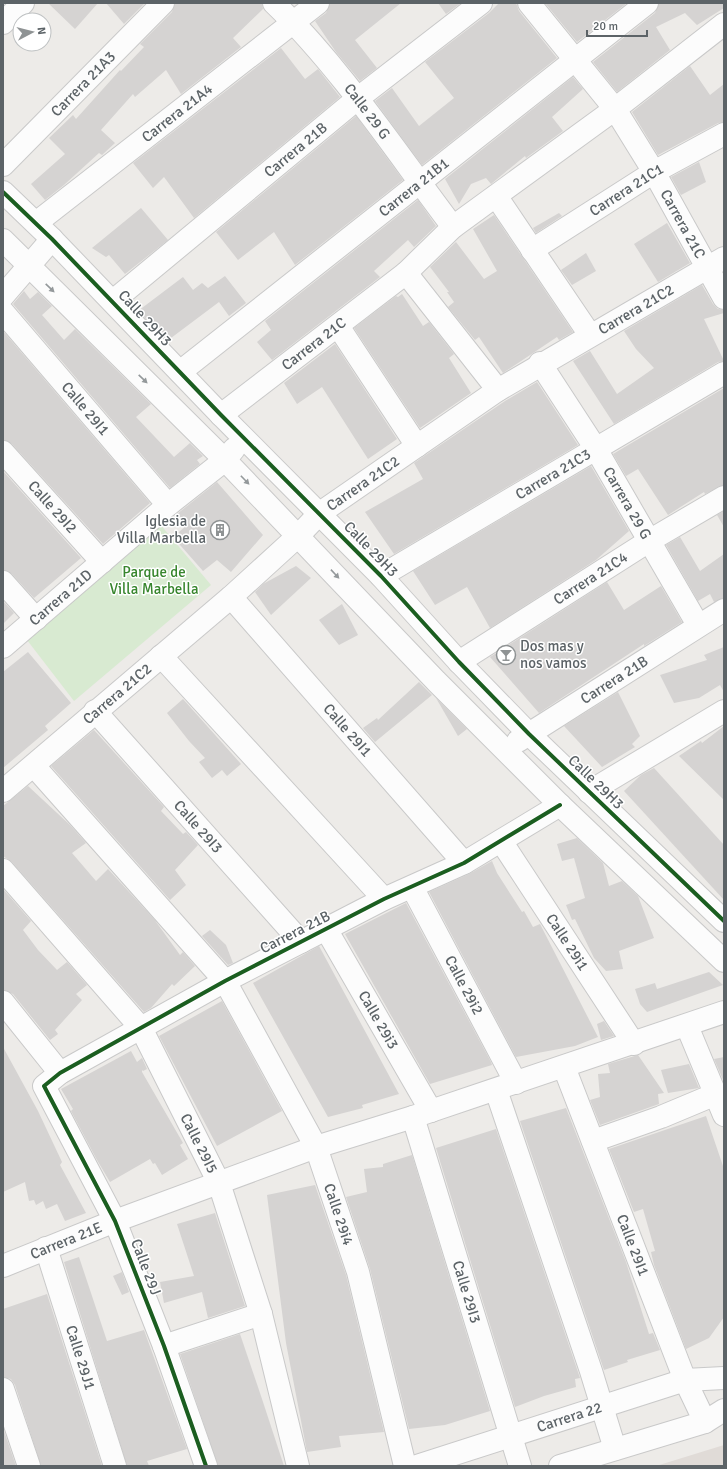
<svg xmlns="http://www.w3.org/2000/svg" width="727" height="1469" viewBox="0 0 727 1469" font-family="Signika,sans-serif">
<style>
.education{fill:#e0dbd7}
.green{fill:#d8ead1}
.building{fill:#d5d3d2}
.lines{fill:none;stroke-linecap:round;stroke-linejoin:round}
.minor-casing{stroke:#c9c9c9;stroke-width:24}
.minor{stroke:#fcfcfc;stroke-width:22}
.cycleway-casing{stroke:#fff;stroke-width:6}
.cycleway{stroke:#1b5e20;stroke-width:4}
.oneway{fill:#94999b}
.labels{text-anchor:middle;dominant-baseline:central;stroke-width:3;stroke-linejoin:round;paint-order:stroke}
.street-label{font-size:15px;fill:#5c6367;stroke:#fff}
.poi-label{font-size:15px;fill:#5c6367;stroke:#fff;text-anchor:end}
.park-label{font-size:15px;fill:#37852d;stroke:#fff}
</style>
<rect width="100%" height="100%" fill="#edebe8"/>
<path class="education" d="M724 1445V1466H656Z"/>
<path class="green" d="M159 523 211 585 74 701 27 640Z"/>
<g class="building">
<path d="M48 3H98L75 29Z"/>
<path d="M106 3H145L124 24Z"/>
<path d="M175 3H262L263 9 233 38 241 47 181 94 166 70 135 97 133 94 101 130 115 143 102 155 99 153 64 185 45 200 31 184 65 154 49 138 73 115 76 119 120 70 121 71 144 47 140 44 172 12Z"/>
<path d="M330 3H401L355 40 377 68 360 81 336 52 315 21 326 13Z"/>
<path d="M438 3H461L446 14Z"/>
<path d="M499 3H516L519 11 557 58 422 165 375 101 392 88 419 126 454 98 425 62 489 13Z"/>
<path d="M545 3H627L577 42Z"/>
<path d="M659 3H724V8L697 25 685 13 656 27 670 50 617 92 593 62 655 13Z"/>
<path d="M281 48 305 79 318 69 340 97 194 218 164 177 153 188 133 163Z"/>
<path d="M690 66 710 95 724 84V122L718 123 658 155 632 112Z"/>
<path d="M573 77 583 89 552 117 563 131 526 158 525 156 491 184 486 178 471 184 459 204 445 179Z"/>
<path d="M356 116 403 180 295 265 274 232 238 260 216 232Z"/>
<path d="M699 162 706 182 681 195 671 177Z"/>
<path d="M418 200 436 226 414 247 408 240 374 271 380 277 272 360 257 342 271 330 265 321Z"/>
<path d="M141 208 168 240 125 274 109 255 106 257 92 248Z"/>
<path d="M559 213 562 216 536 233 533 228Z"/>
<path d="M494 215 573 332 559 340 557 337 503 373 479 337 475 340 448 307 454 302 447 292H449L430 267 456 242 484 279 497 271 473 229Z"/>
<path d="M667 223 690 263 658 282 634 244Z"/>
<path d="M586 253 596 271 572 285 561 270Z"/>
<path d="M225 276 246 303 229 316 219 302 167 341 138 311 183 277 193 290 202 283 208 288Z"/>
<path d="M702 285 713 304 718 309 724 310V313L704 319 724 361 718 362 614 424 573 361 590 351 617 394 654 368 636 349 624 331Z"/>
<path d="M24 291 30 299 38 292 52 306 42 315 64 340 75 329 151 404 136 417 174 457 190 443 203 456 197 460 200 464 170 488 13 304Z"/>
<path d="M402 294 423 326 429 322 454 354 449 358 471 393 420 428 354 328 396 296 398 297Z"/>
<path d="M3 331 150 503 103 544 12 444 3 440Z"/>
<path d="M335 344 397 439 368 459 322 387 297 404 284 383Z"/>
<path d="M537 382 578 445 394 554 365 512 423 479 414 463 505 401Z"/>
<path d="M724 388V485L705 494 704 492 668 515 638 469 626 476 613 454Z"/>
<path d="M591 466 629 531 596 560 490 628 467 587 435 605 413 571Z"/>
<path d="M3 471 81 558 34 598 12 574 3 570Z"/>
<path d="M217 482 263 535 231 572 217 560 203 571 173 537 186 526 177 514Z"/>
<path d="M724 511V527L717 515Z"/>
<path d="M680 537 700 571 724 554V598L714 602 710 594 698 601 666 545Z"/>
<path d="M296 566 311 578 271 615 255 592 263 584Z"/>
<path d="M607 582 624 610 661 586 682 622 644 646V644L539 713 490 657Z"/>
<path d="M3 601 14 613 3 624Z"/>
<path d="M342 604 358 635 339 645 319 620Z"/>
<path d="M724 647V692L720 685 699 698 674 703 660 675 707 660 704 655Z"/>
<path d="M28 652 71 703 45 726 48 730 3 768V672Z"/>
<path d="M419 682 432 695 375 742 363 728 377 718 378 720Z"/>
<path d="M618 692 640 736 632 744 635 747 602 767 564 726Z"/>
<path d="M436 698 467 729 458 736Z"/>
<path d="M183 699 241 764 227 776 222 770 212 778 199 762 205 758 189 741 167 713Z"/>
<path d="M724 726V800L679 756 701 741 702 743Z"/>
<path d="M94 730 164 807 161 811 183 834 186 832 198 845 175 870 186 885 170 900 51 766Z"/>
<path d="M654 768 724 845V900L624 791 641 775Z"/>
<path d="M28 786 70 825 86 843 72 853 96 881 108 869 154 919 180 955 183 952 195 966 174 986 172 984 151 1008 144 1012 12 862 3 856V806Z"/>
<path d="M577 838 603 863 609 886 622 881 638 896 654 938 619 951 623 969 606 971 594 958 575 919 572 920 566 905 585 898 574 858 562 861 557 844Z"/>
<path d="M492 861 497 873 522 912 524 911 533 927 540 924 598 1037 575 1046 516 1057 429 892 469 874Z"/>
<path d="M3 889 31 921 23 930 38 950 57 970 67 962 87 985 76 994 82 1000 55 1030 58 1034 50 1040 13 994 3 990Z"/>
<path d="M406 903 491 1062 492 1065 430 1084 345 934Z"/>
<path d="M210 930 226 945 233 963 228 965 202 936Z"/>
<path d="M319 946 399 1094 362 1105 363 1108 328 1117 253 983Z"/>
<path d="M709 972 723 985 647 1012 640 1004 635 989 655 983 657 989Z"/>
<path d="M222 1001 282 1111 217 1146 159 1036Z"/>
<path d="M604 1021 614 1036 601 1040 597 1024Z"/>
<path d="M3 1047 38 1111 62 1162 60 1165 86 1213 65 1221 57 1204 46 1209 43 1201 36 1205 34 1200 29 1201 25 1182 3 1192Z"/>
<path d="M131 1051 137 1062 142 1058 147 1069 143 1071 142 1070V1072L183 1143 180 1145 188 1159 162 1175 155 1163 153 1164 150 1159 110 1182 97 1160 71 1111 73 1109 61 1089Z"/>
<path d="M638 1055 664 1093 658 1094 659 1104 600 1125 590 1100 600 1097 598 1074 610 1073 608 1064Z"/>
<path d="M724 1057V1082L714 1059Z"/>
<path d="M689 1064 699 1088 668 1093 661 1070Z"/>
<path d="M566 1108 626 1262 649 1334 653 1333 660 1350 627 1360 628 1362 604 1370 520 1121Z"/>
<path d="M706 1116 724 1169V1317L709 1338 686 1349 654 1265 651 1252 655 1251 643 1209 634 1212 609 1149Z"/>
<path d="M496 1129 580 1378 575 1379 576 1387 544 1396 515 1407 436 1148Z"/>
<path d="M412 1155 490 1411 445 1425 409 1429 370 1269 346 1197 367 1192 364 1169 383 1167V1164Z"/>
<path d="M315 1185 346 1275 384 1432 339 1436 341 1447 307 1452 286 1343 267 1195Z"/>
<path d="M215 1213 245 1306 208 1318 202 1292 164 1303 160 1282 194 1276 177 1224Z"/>
<path d="M79 1257 107 1341 144 1330 187 1449 147 1461 149 1466H127L64 1262Z"/>
<path d="M122 1272 129 1292 122 1295 113 1276Z"/>
<path d="M47 1294 102 1466H41L15 1385 11 1379 3 1377V1309Z"/>
<path d="M240 1334 262 1399 284 1466H218L180 1354Z"/>
<path d="M3 1428 16 1466H3Z"/>
</g>
<g class="lines">
<g class="minor-casing">
<g id="minor">
<path id="s1" d="M274 3C342 69 396 152 453 227"/>
<path id="s2" d="M529 3 615 109 654 172 724 298"/>
<path d="M3 23 23 3"/>
<path id="s3" d="M3 165 163 3"/>
<path d="M3 192 52 239 221 415 381 576 459 662 529 734 724 921"/>
<path d="M496 196 590 335"/>
<path id="s4" d="M36 223 318 3"/>
<path d="M3 240 225 460 436 681 560 805 724 961"/>
<path id="s5" d="M532 250 654 172 724 134"/>
<path d="M406 273 498 390"/>
<path d="M3 296 52 239"/>
<path id="s6" d="M113 301 357 99 481 3"/>
<path id="s7" d="M3 312 168 505"/>
<path d="M338 326 417 446"/>
<path id="s8" d="M540 363 596 449 698 625"/>
<path id="s9" d="M180 372 647 3"/>
<path id="s10" d="M221 415 406 273 453 227 615 109 724 24"/>
<path id="s11" d="M3 452 102 562"/>
<path id="s12" d="M381 576 724 373"/>
<path d="M3 582 36 619"/>
<path id="s13" d="M231 597 464 863"/>
<path id="s14" d="M3 647 168 505 225 460 234 449"/>
<path d="M161 656 384 899"/>
<path id="s15" d="M459 662 649 541 724 497"/>
<path id="s16" d="M95 711 301 942"/>
<path id="s17" d="M518 741 724 610"/>
<path id="s18" d="M34 766 225 981 316 1147 358 1272 405 1466"/>
<path id="s19" d="M3 791 231 597 299 535 320 513 498 390 724 258"/>
<path d="M589 792 724 711"/>
<path id="s20" d="M501 841 634 1044"/>
<path id="s21" d="M3 870 141 1028 219 1183 261 1314 298 1466"/>
<path id="s22" d="M412 887 516 1083"/>
<path id="s23" d="M326 929 431 1111"/>
<path d="M3 1002 60 1073"/>
<path d="M687 1026 724 1115"/>
<path id="s24" d="M564 1067 685 1380 705 1422"/>
<path d="M496 1090 591 1371 615 1449"/>
<path id="s25" d="M413 1117 520 1466"/>
<path d="M593 1141 661 1117 716 1094"/>
<path id="s26" d="M46 1248 115 1466"/>
<path id="s27" d="M3 1266 115 1221 316 1147 413 1117 724 1012"/>
<path d="M164 1346 261 1314"/>
<path d="M3 1389 29 1466"/>
<path d="M206 1466 164 1346 115 1221 44 1086 60 1073 225 981 384 899 464 863 560 805"/>
<path id="s28" d="M417 1466 685 1380 724 1378"/>
<path d="M560 1466 705 1422 724 1410"/>
</g>
</g>
<use href="#minor" class="minor"/>
<g class="cycleway-casing">
<g id="cycleway">
<path d="M3 192 52 239 221 415 381 576 459 662 529 734 724 921"/>
<path d="M206 1466 164 1346 115 1221 44 1086 60 1073 225 981 384 899 464 863 560 805"/>
</g>
</g>
<use href="#cycleway" class="cycleway"/>
</g>
<defs><path id="oneway-solid" d="M-6-.8H1V-3.2L6.5 0L1 3.2V.8H-6Z"/></defs>
<g class="oneway">
<use href="#oneway-solid" transform="translate(50 288) rotate(44)"/>
<use href="#oneway-solid" transform="translate(143 379) rotate(44)"/>
<use href="#oneway-solid" transform="translate(245 480) rotate(46)"/>
<use href="#oneway-solid" transform="translate(335 574) rotate(47)"/>
</g>
<defs>
<g id="building-ring" transform="scale(1)"><circle r="9.5" fill="#fff" stroke="#8f9394" stroke-width="1.5"/><path d="M-4-6H4V6H1V3H-1V6H-4ZM-2.5-4.3h1.7v1.8h-1.7ZM.8-4.3h1.7v1.8H.8ZM-2.5-1h1.7V.8h-1.7ZM.8-1h1.7V.8H.8Z" fill="#8f9394"/></g>
<g id="bar-ring" transform="scale(1)"><circle r="9.5" fill="#fff" stroke="#8f9394" stroke-width="1.5"/><path d="M-6-5H6L.8 .8V4.5H3.5V6h-7V4.5H-.8V.8Z" fill="#8f9394"/></g>
</defs>
<g fill-rule="evenodd">
<use href="#building-ring" x="220" y="530"/>
<use href="#bar-ring" x="506" y="655"/>
</g>
<g class="labels">
<g class="street-label">
<text stroke="none"><textPath href="#s3" startOffset="114">Carrera 21A3</textPath></text>
<text stroke="none"><textPath href="#s4" startOffset="179">Carrera 21A4</textPath></text>
<text stroke="none"><textPath href="#s1" startOffset="143">Calle 29 G</textPath></text>
<text stroke="none"><textPath href="#s6" startOffset="237">Carrera 21B</textPath></text>
<text stroke="none"><textPath href="#s9" startOffset="298">Carrera 21B1</textPath></text>
<text stroke="none"><textPath href="#s5" startOffset="112">Carrera 21C1</textPath></text>
<text stroke="none"><textPath href="#s2" startOffset="270">Carrera 21C</textPath></text>
<text stroke="none"><textPath href="#s19" startOffset="798">Carrera 21C2</textPath></text>
<text transform="translate(145 318) rotate(47)">Calle 29H3</text>
<text stroke="none"><textPath href="#s10" startOffset="117">Carrera 21C</textPath></text>
<text stroke="none"><textPath href="#s7" startOffset="127">Calle 29I1</textPath></text>
<text stroke="none"><textPath href="#s12" startOffset="200">Carrera 21C3</textPath></text>
<text stroke="none"><textPath href="#s19" startOffset="474">Carrera 21C2</textPath></text>
<text stroke="none"><textPath href="#s8" startOffset="165">Carrera 29 G</textPath></text>
<text stroke="none"><textPath href="#s11" startOffset="74">Calle 29I2</textPath></text>
<text transform="translate(371 549) rotate(46)">Calle 29H3</text>
<text stroke="none"><textPath href="#s15" startOffset="156">Carrera 21C4</textPath></text>
<text stroke="none"><textPath href="#s14" startOffset="76">Carrera 21D</textPath></text>
<text stroke="none"><textPath href="#s17" startOffset="114">Carrera 21B</textPath></text>
<text stroke="none"><textPath href="#s19" startOffset="150">Carrera 21C2</textPath></text>
<text stroke="none"><textPath href="#s13" startOffset="177">Calle 29I1</textPath></text>
<text transform="translate(596 782) rotate(44)">Calle 29H3</text>
<text stroke="none"><textPath href="#s16" startOffset="155">Calle 29I3</textPath></text>
<text transform="translate(295 932) rotate(-27)">Carrera 21B</text>
<text stroke="none"><textPath href="#s20" startOffset="121">Calle 29i1</textPath></text>
<text stroke="none"><textPath href="#s22" startOffset="111">Calle 29i2</textPath></text>
<text stroke="none"><textPath href="#s23" startOffset="105">Calle 29i3</textPath></text>
<text stroke="none"><textPath href="#s21" startOffset="339">Calle 29I5</textPath></text>
<text stroke="none"><textPath href="#s18" startOffset="548">Calle 29i4</textPath></text>
<text stroke="none"><textPath href="#s27" startOffset="68">Carrera 21E</textPath></text>
<text stroke="none"><textPath href="#s24" startOffset="191">Calle 29I1</textPath></text>
<text transform="translate(146 1267) rotate(69)">Calle 29J</text>
<text stroke="none"><textPath href="#s25" startOffset="183">Calle 29I3</textPath></text>
<text stroke="none"><textPath href="#s26" startOffset="115">Calle 29J1</textPath></text>
<text stroke="none"><textPath href="#s28" startOffset="160">Carrera 22</textPath></text>
</g>
<g class="poi-label">
<text x="206" y="521">Iglesia de<tspan x="206" dy="17">Villa Marbella</tspan></text>
<text x="520" y="646" text-anchor="start">Dos mas y<tspan x="520" dy="17">nos vamos</tspan></text>
</g>
<g class="park-label">
<text x="154" y="572">Parque de<tspan x="154" dy="17">Villa Marbella</tspan></text>
</g>
</g>
<rect width="727" height="1469" fill="none" stroke="#5c6367" stroke-width="8"/>
<g transform="translate(32 32) rotate(83)"><circle r="19" fill="#ffffff" stroke="#bec1c2"/>
<path d="M0-3L7 15L0 10L-7 15Z" fill="#8f9394"/>
<text y="-6" font-size="11" font-weight="bold" text-anchor="middle" fill="#5c6367">N</text>
</g>
<path d="M587 30v6h60v-6" fill="none" stroke="#5c6367" stroke-width="2"/>
<text x="593" y="30" font-size="12" fill="#5c6367" stroke="#ffffff" stroke-width="3" paint-order="stroke">20 m</text>
</svg>
